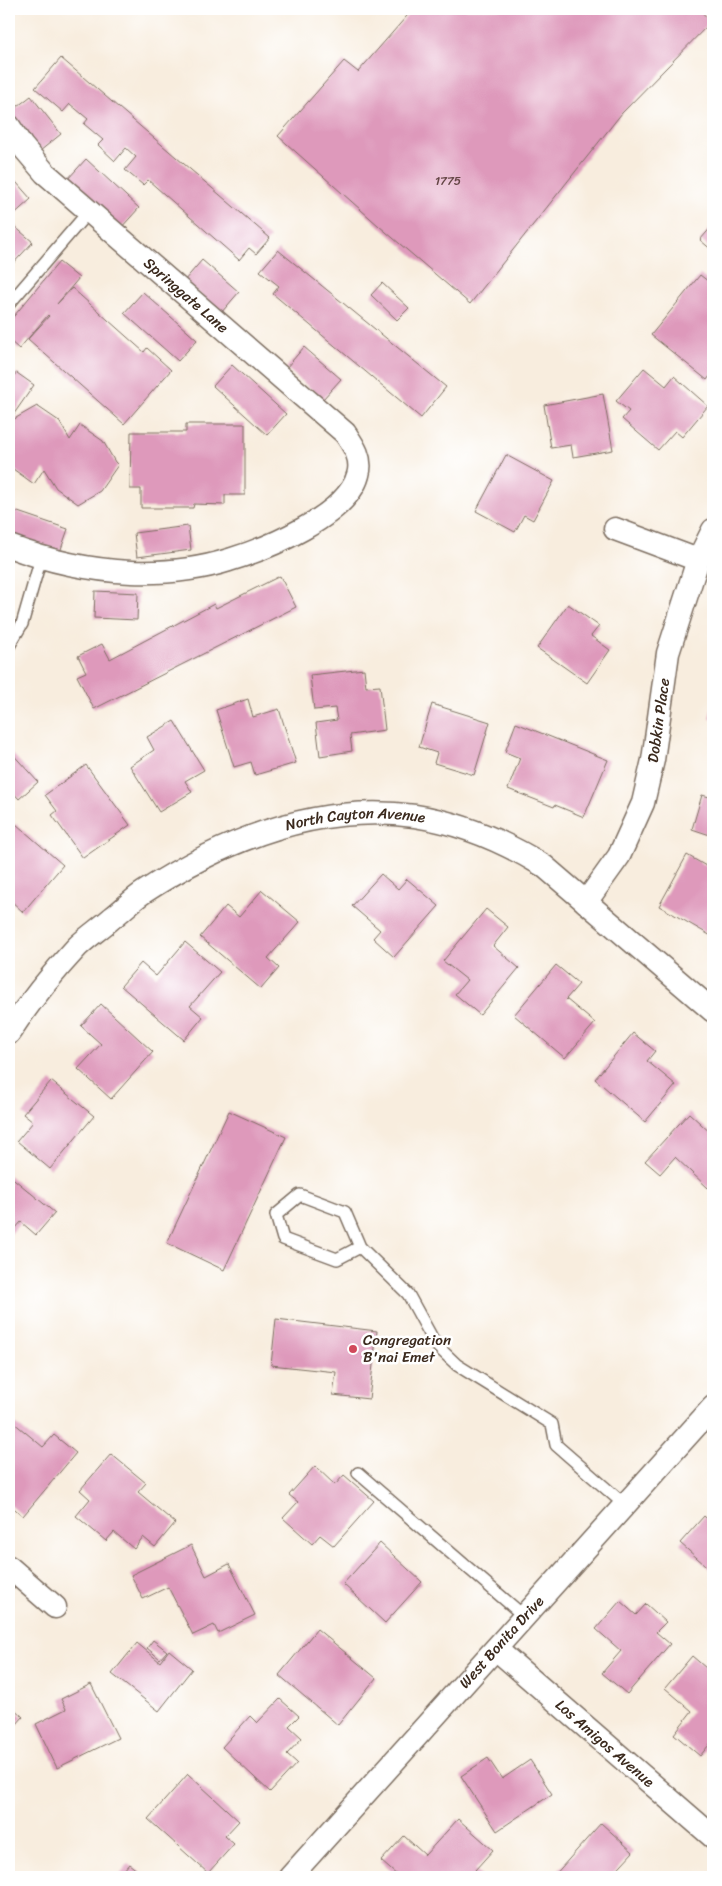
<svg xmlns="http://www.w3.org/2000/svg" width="722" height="1886" viewBox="0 0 722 1886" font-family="Sriracha,sans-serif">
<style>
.building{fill:#de99bb}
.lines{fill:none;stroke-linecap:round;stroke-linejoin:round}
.lane-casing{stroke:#7d6e61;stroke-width:14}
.street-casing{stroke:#7d6e61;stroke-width:25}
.lane{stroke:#fff;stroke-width:11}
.street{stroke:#fff;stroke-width:22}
.poi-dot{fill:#d1495b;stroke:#fff;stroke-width:2}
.labels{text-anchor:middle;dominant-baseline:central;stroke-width:5;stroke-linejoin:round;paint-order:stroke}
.number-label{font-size:12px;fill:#644645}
.street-label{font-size:15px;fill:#3b2a1e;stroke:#fff}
.poi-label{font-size:15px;fill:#3b2a1e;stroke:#fff;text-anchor:start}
</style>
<rect width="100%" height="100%" fill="#fff"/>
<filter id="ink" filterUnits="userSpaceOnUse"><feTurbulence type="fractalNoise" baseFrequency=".02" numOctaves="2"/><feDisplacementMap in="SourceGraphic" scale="10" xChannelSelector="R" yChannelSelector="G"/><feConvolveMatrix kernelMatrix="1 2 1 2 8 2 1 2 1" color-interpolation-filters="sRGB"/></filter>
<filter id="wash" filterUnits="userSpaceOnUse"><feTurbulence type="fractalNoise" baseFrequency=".0096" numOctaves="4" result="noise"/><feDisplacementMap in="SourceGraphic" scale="20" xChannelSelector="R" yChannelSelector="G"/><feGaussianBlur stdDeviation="1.12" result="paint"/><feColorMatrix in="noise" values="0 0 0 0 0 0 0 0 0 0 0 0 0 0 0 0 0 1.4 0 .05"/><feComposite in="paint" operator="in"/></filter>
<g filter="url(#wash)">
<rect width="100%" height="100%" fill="#f8edde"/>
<g id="blocks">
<g class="building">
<path d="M413 9H699L711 22 622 113 470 304 379 226 278 136 344 61 358 72Z"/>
<path d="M61 58 270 238 256 254 249 248 239 260 148 180 143 185 125 170 136 157 126 148 115 161 98 145 103 140 84 124 88 119 70 104 63 112 35 88Z"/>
<path d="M31 96 61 134 40 151 9 113Z"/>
<path d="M86 159 139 208 120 229 67 180Z"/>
<path d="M9 174 31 199 10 218 9 217Z"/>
<path d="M713 225V251L700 240Z"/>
<path d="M14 226 33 242 9 268V232Z"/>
<path d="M278 250 446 387 421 418 273 294 279 286 260 271Z"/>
<path d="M202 260 239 292 221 313 184 281Z"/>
<path d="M59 262 79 278 57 304 72 288 144 352 147 348 171 370 124 424 28 339 49 316 48 315 19 349 9 340V322Z"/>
<path d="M700 275 713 285V372L707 380 651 335Z"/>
<path d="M382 283 409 308 397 320 371 295Z"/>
<path d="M143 292 197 340 178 361 124 313Z"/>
<path d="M304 347 341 379 323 399 286 368Z"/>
<path d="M232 365 286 414 267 435 213 386Z"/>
<path d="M644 368 666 386 674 376 708 406 682 437 675 431 658 450 622 419 629 411 616 401Z"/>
<path d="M17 373 34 385 9 421V378Z"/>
<path d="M603 394 613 450 573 457 571 445 551 448 544 405Z"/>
<path d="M37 406 59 421 70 440 80 425 103 441 115 462 118 465 100 491 78 504 56 488 44 469 34 484 13 469 9 462V422Z"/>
<path d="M186 424H245V495H225V505L194 504 193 508H141V489H130L131 432H186Z"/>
<path d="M506 455 554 481 533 520 524 515 515 532 476 511Z"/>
<path d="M9 509 68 529 60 552 9 534Z"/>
<path d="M188 526 191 550 137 557 134 533Z"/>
<path d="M280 576 296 607 94 709 77 676 86 672 78 656 102 644 110 659 214 604 216 608Z"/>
<path d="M95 591 138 593 137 620 94 618Z"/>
<path d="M568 604 599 626 591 636 610 650 587 683 537 648Z"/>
<path d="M364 669 366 687 380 686 385 730 350 735 352 751 320 756 316 723 337 720 335 708 314 710 310 675Z"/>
<path d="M248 699 253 717 279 709 296 763 255 775 251 762 234 767 216 710Z"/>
<path d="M432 704 490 722 474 775 434 763 437 753 419 747Z"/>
<path d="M713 704V719L709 718Z"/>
<path d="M174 721 204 770 185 781 192 792 159 812 130 766 154 750 147 737Z"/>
<path d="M516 723 608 760 584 817 555 805 554 807 508 789 520 758 505 752Z"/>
<path d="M9 750 38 782 19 799 9 788Z"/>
<path d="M86 765 130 825 83 858 52 815 57 811 45 795Z"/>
<path d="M702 795 713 798V836L692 829Z"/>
<path d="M16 824 63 865 23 912 9 899V832Z"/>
<path d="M687 855 713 870V937L659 906Z"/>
<path d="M381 874 398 889 407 879 439 906 394 957 373 938 380 930 352 906Z"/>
<path d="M262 890 300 922 268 958 279 968 261 989 200 937 226 906 239 917Z"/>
<path d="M486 909 508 927 493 946 519 968 480 1015 455 994 467 980 443 961Z"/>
<path d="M185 942 220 972 190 1006 203 1017 184 1040 121 986 141 963 156 976Z"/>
<path d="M556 965 579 984 566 999 595 1023 565 1058 514 1015Z"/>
<path d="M101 1004 153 1052 111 1099 78 1069 101 1044 81 1026Z"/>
<path d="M633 1033 655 1051 647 1061 676 1085 645 1122 595 1079Z"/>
<path d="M51 1081 94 1116 50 1169 17 1141 33 1122 23 1114Z"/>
<path d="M229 1111 286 1137 224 1270 167 1243Z"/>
<path d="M689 1113 713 1135V1182L708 1188 675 1157 660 1174 645 1161Z"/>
<path d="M9 1175 55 1213 36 1235 21 1222 9 1236Z"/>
<path d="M276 1319 377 1331 369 1399 333 1395 336 1372 271 1365Z"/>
<path d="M13 1422 43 1447 54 1435 76 1453 23 1516 9 1504V1427Z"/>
<path d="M111 1454 146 1483 138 1492 175 1523 155 1547 143 1537 134 1549 114 1532 106 1541 76 1516 90 1499 80 1490Z"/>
<path d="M315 1466 335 1485 344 1475 374 1501 334 1546 320 1535 312 1544 283 1518 298 1502 289 1495Z"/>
<path d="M704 1516 713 1524V1572L680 1543Z"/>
<path d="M380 1543 422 1582 385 1623 343 1584Z"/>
<path d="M191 1545 206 1576 229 1564 255 1615 218 1633 214 1625 193 1635 168 1587 143 1599 131 1575Z"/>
<path d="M620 1601 636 1615 646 1604 666 1622 656 1632 670 1644 627 1694 602 1673 621 1651 596 1629Z"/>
<path d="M317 1629 376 1678 338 1725 279 1675Z"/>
<path d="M153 1640 167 1651 160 1659 147 1648Z"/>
<path d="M137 1643 160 1662 169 1650 192 1669 159 1711 112 1674Z"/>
<path d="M692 1656 713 1674V1740L700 1756 674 1734 692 1711 665 1688Z"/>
<path d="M91 1684 118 1738 57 1768 36 1724 66 1709 61 1699Z"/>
<path d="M280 1699 299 1716 289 1726 302 1738 287 1754 297 1763 270 1792 222 1747 250 1716 257 1723Z"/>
<path d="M9 1704 23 1717 9 1733Z"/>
<path d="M488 1758 502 1779 530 1760 552 1794 497 1831 461 1776Z"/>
<path d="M188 1774 239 1821 225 1836 234 1844 208 1873 148 1819Z"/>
<path d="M458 1819 493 1850 475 1870 482 1877H422L418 1874 415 1877H399L381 1861 404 1836 425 1855Z"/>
<path d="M601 1823 633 1852 610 1877H553Z"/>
<path d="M129 1864 146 1877H118Z"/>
</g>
</g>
</g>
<g filter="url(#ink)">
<use href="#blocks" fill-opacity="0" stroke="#7d6e61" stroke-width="1"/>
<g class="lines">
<g class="lane-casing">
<g id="lane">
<path d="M9 304 89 211"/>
<path d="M9 646 22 624 41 558"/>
<path d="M360 1247 345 1212 300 1195 276 1215 283 1239 337 1259 360 1247 408 1294 436 1345 457 1365 552 1424 556 1445 625 1505"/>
<path d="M358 1473 525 1617"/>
</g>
</g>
<g class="street-casing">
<g id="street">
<path id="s1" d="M9 126 22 146 45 173 345 433C354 446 363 459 358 475 347 516 266 549 229 560 198 570 163 573 131 572 89 570 48 561 9 546"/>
<path d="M615 529 698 560"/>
<path id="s2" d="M586 902 619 856 643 803 653 760 668 653 698 560 713 530"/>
<path id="s3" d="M9 1033C29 1002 52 974 77 947 87 937 101 928 112 918 123 910 133 899 144 892 225 839 317 803 415 816 461 823 505 842 544 866L713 1011"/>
<path d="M9 1567 55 1607"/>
<path id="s4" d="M496 1649 713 1837"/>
<path id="s5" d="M290 1877 713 1407"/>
</g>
</g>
<use href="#lane" class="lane"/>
<use href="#street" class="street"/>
</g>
</g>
<circle class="poi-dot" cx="353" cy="1349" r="5"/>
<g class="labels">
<g class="number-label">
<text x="448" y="181">1775</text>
</g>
<g class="street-label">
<text stroke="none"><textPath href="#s1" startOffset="246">Springgate Lane</textPath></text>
<text stroke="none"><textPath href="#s2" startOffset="199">Dobkin Place</textPath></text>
<text stroke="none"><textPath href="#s3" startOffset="424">North Cayton Avenue</textPath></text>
<text stroke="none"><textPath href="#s5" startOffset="316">West Bonita Drive</textPath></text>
<text stroke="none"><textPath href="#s4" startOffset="144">Los Amigos Avenue</textPath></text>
</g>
<g class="poi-label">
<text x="363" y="1340">Congregation<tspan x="363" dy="17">B'nai Emet</tspan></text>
</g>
</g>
<rect width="722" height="1886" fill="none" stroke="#fff" stroke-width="30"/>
</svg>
